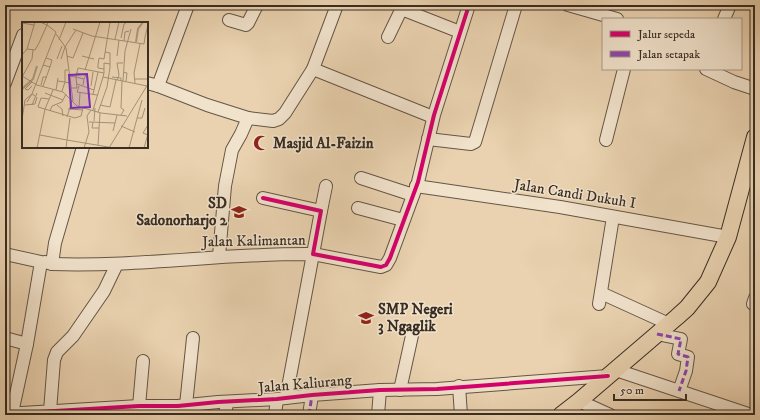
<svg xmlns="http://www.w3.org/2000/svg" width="760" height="420" viewBox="0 0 760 420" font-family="'IM FELL DW Pica',serif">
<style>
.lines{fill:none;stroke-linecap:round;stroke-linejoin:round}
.minor-casing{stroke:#645646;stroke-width:14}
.major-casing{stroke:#382d22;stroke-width:18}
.minor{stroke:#f1e2cc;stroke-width:12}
.major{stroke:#ead2b0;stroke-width:16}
.quiet{stroke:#8e44ad;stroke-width:3;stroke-dasharray:6 3;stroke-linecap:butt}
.cycleway-casing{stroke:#f1e2cc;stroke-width:6}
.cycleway{stroke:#d6006c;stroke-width:4}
.labels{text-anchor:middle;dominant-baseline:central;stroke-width:3;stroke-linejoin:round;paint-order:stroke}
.poi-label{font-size:15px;font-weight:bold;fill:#382d22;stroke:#f1e2cc;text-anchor:start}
.street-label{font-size:15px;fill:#382d22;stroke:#f1e2cc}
.inset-river{fill:none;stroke:#ad9a80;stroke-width:2}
.inset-road{fill:none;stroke:#a39077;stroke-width:1}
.view{fill:#7b2cbf;fill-opacity:0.15;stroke:#7b2cbf;stroke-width:2}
.inset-edge{fill:none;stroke:#382d22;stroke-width:2}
</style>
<rect width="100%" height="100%" fill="#ead2b0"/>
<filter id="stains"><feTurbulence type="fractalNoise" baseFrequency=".005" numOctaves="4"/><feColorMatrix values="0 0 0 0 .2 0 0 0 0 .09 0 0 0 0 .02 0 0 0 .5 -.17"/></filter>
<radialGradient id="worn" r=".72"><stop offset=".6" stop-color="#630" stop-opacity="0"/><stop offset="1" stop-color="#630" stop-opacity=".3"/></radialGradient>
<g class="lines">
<g class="minor-casing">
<g id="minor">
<path d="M568 5 617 19"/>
<path d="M724 19 730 5"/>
<path d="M229 20 246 25 248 23 257 5"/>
<path d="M388 37 402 8 404 10 460 32"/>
<path d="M313 69 433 117"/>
<path d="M706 69 734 82 755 89"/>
<path d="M5 83 23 35"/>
<path d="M147 83 158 86 207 105 248 118 273 121 279 119 285 113 313 69 337 5"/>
<path d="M158 86 188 5"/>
<path d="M428 139 471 144 475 142 516 5"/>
<path d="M606 140 624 69"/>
<path d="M361 178 413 195"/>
<path d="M416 186 560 207 728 237"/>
<path d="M263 198 321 211 313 254 381 267 386 265 390 258 418 182 434 115 469 5"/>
<path d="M358 208 403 220"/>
<path d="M321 211 326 186"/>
<path d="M5 254 41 262 27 344 12 413"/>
<path d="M219 256 225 186 232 150 241 134 248 118"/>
<path d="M45 262 52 264 55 243 83 147"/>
<path d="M52 264C139 267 226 253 313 254L286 398"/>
<path d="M601 293 669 324"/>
<path d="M599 304 613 217"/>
<path d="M753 304 755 298"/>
<path d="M657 334 681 339 678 354 688 357 686 371 679 391"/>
<path d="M5 338 27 344"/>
<path d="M616 370 751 415"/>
<path d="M459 386 461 415"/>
<path d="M400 390 413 331"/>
<path d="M579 401 610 415"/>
<path d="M186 405 193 338"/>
<path d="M139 406 143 361"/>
<path d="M50 411 54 360 57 352 73 336 104 291 117 264"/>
<path d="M5 414 139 406H178L218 402 277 399 312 395 380 390 437 389 608 376"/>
<path d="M225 415 227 403"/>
<path d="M275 415 277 399"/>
<path d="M309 415 312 395"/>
<path d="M378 415 380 390"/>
</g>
</g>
<g class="major-casing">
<path id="major" d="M561 415 579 401 677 317 687 308 708 282 728 237 755 137"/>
</g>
<use href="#minor" class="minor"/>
<use href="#major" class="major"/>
<g class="quiet">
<path d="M657 334 681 339 678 354 688 357 686 371 679 391"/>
<path d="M309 415 312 395"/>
</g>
<g class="cycleway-casing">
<g id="cycleway">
<path d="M263 198 321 211 313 254 381 267 386 265 390 258 418 182 434 115 469 5"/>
<path d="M5 414 139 406H178L218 402 277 399 312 395 380 390 437 389 608 376"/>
</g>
</g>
<use href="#cycleway" class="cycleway"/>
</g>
<defs>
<g id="mosque-bare" transform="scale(1.2)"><path d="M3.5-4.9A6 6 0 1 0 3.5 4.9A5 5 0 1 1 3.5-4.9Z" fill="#8f2418" stroke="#f1e2cc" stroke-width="2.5" paint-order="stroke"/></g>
<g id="school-bare" transform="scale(1.2)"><path d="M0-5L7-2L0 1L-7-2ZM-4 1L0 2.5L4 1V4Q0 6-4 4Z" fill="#8f2418" stroke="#f1e2cc" stroke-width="2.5" paint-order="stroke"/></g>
</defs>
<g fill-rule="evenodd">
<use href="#mosque-bare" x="261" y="143"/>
<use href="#school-bare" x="239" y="212"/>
<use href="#school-bare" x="366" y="318"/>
</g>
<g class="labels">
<g class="poi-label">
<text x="273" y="143">Masjid Al-Faizin</text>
<text x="227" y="203" text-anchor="end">SD<tspan x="227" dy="17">Sadonorharjo 2</tspan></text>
<text x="378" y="309">SMP Negeri<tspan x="378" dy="17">3 Ngaglik</tspan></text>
</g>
<g class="street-label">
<text transform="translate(575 194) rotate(9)">Jalan Candi Dukuh I</text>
<text transform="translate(254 241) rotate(-1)">Jalan Kalimantan</text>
<text transform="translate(305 384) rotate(-5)">Jalan Kaliurang</text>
</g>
</g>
<g transform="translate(22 22)">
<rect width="126" height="126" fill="#ead2b0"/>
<path class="inset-river" d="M114 20 116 7 121 0M0 67 11 57 15 44"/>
<path class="inset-road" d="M0 1 12 3M51 7 70 14 122 22 123 15M34 12 44 26 51 79M123 15 126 3M99 16 102 2 105 0M93 17 97 0M37 18 44 0M102 19 103 10 107 9M5 27 13 28 17 21 25 3 18 0M126 32V45M0 33 5 27 13 0M45 34 51 36 61 11M60 34 72 37M95 34 97 18M24 36 30 38 28 45M35 37 40 24M39 37 43 25 54 8M21 43 28 45 21 64M82 47V41L88 42M63 48 78 0M101 50 105 51 104 59M54 51 64 53 62 57M82 51V47L76 46V43L77 36 82 37 88 0M0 54 15 63 41 70 55 84 79 91 105 94M47 54 54 55 56 46 82 51 81 55 86 56 125 64M0 55 10 37 11 28M54 55 62 57 61 63M90 55 99 56V59M112 57H126M95 58 97 53 95 41H101M36 59 43 60V48H46M101 59 103 29 109 7M10 60 3 67 6 68 10 64M113 61 112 51 118 22M55 62 72 68 71 72M19 63 21 55H25M57 64 55 70 75 73M69 64 71 50M49 66H55L54 55M34 68 36 56M72 68 76 50M40 69 43 60 48 61M23 71 41 78M27 77 19 76 16 85 53 96 59 94 61 86M5 80 10 72 13 74M3 83 13 82 15 75M10 83 15 71M35 83 40 87 41 94M78 83 88 85 94 58M57 85 58 71M23 87 31 68M46 87 61 88M71 88 81 55M28 89 30 84 40 80 44 72M76 90 85 65 88 45V31L83 30M99 93 102 88 99 86 100 59M45 95 50 79M48 96 45 118 92 126M115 96H120L123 86M0 98 3 78 10 72 34 10 25 3 26 0M72 99 73 86M67 100 93 101M71 100 70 106H77M99 104 113 110M91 109 95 93M18 113 45 118 44 126M126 113 121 111 126 103M76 123 78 91M15 126 23 87M62 126 67 110 65 94 69 88M87 126 126 62M107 126 120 78M122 126 126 112"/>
<path class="view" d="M65 52 68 85 49 86 47 53Z"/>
<rect width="126" height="126" class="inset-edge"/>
</g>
<rect width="760" height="420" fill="none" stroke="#ead2b0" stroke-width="20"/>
<rect x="6" y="6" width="748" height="408" fill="none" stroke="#382d22" stroke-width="2"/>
<rect x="10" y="10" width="740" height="400" fill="none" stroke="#382d22"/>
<rect x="602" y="18" width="140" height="52" fill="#f1e2cc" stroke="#a79a88"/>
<rect x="610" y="31" width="20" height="6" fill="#d6006c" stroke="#a79a88"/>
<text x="638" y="38" font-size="12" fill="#382d22">Jalur sepeda</text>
<rect x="610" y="51" width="20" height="6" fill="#8e44ad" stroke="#a79a88"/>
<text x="638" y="58" font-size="12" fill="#382d22">Jalan setapak</text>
<path d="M614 394v6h72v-6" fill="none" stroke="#382d22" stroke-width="2"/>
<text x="620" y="394" font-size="12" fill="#382d22" stroke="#f1e2cc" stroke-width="3" paint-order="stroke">50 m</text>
<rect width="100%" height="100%" filter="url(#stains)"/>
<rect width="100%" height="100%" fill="url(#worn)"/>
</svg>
